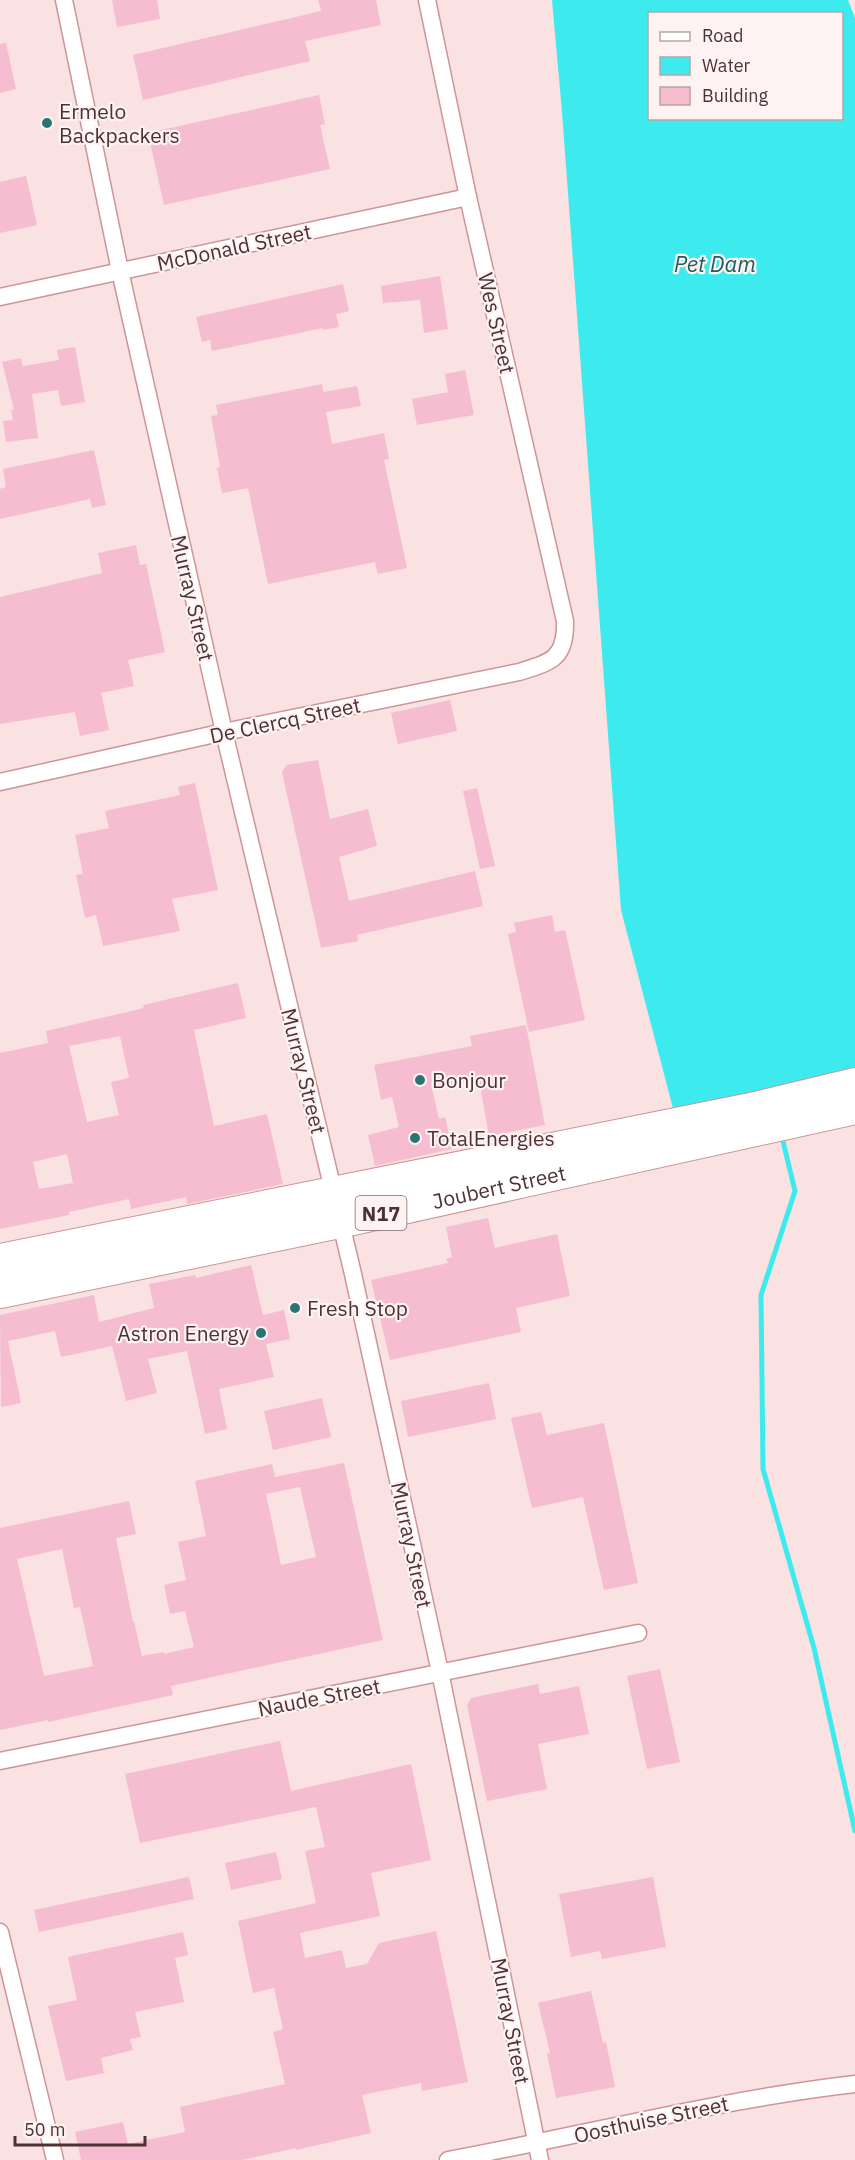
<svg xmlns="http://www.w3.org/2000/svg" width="855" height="2160" viewBox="0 0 855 2160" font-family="'IBM Plex Sans',sans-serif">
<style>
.water{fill:#3deaed;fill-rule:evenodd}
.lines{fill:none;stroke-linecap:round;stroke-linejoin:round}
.stream{stroke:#3deaed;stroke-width:5}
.building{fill:#f5bdcf;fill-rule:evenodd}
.street-casing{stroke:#ce9596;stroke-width:19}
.highway-casing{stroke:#ce9596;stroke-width:34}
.street{stroke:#fff;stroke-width:16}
.highway{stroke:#fff;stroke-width:32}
.poi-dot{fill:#2a7476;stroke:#fff2f2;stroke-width:2}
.labels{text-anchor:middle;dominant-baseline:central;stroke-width:4.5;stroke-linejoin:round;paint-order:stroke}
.shield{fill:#fff2f2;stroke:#816c6d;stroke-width:1.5}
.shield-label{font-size:20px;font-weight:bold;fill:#4b3334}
.poi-label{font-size:21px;fill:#4b3334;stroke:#fff2f2;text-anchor:start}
.street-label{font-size:21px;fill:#4b3334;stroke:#fff2f2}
.water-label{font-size:22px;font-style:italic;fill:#1b5f60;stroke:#fff2f2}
</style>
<rect width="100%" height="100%" fill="#fae1e2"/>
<path class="water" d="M552 0H848L855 18V1067L674 1112 621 910 562 112ZM650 14H842V118H650Z"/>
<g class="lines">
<path class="stream" d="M781 1133 795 1191 761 1295 763 1469 814 1648 855 1831"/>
</g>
<g class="building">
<path d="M112 0H157L160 19 117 27Z"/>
<path d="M318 0H376L381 25 305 41 310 61 143 100 133 55 321 11Z"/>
<path d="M6 43 16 89 0 93V44Z"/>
<path d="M319 95 325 124 320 125 330 169 164 205 148 133Z"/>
<path d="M26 176 37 225 0 233V182Z"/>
<path d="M440 276 448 329 424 333 420 300 383 303 381 286Z"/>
<path d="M343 284 349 311 336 314 339 327 323 330V328L212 351 210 340 202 342 196 317Z"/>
<path d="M75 347 85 402 61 406 58 390 32 394 38 438 6 442 3 421 13 420 11 410H14L2 362 21 358 23 366 59 360 57 350Z"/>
<path d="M465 370 474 415 417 425 412 399 448 392 445 374Z"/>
<path d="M322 384 323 392 357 386 361 406 326 412 332 444 384 433 389 459 384 460 407 568 378 574 375 562 268 584 248 488 222 493 217 468 220 467 211 416 218 415 216 405Z"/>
<path d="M94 450 106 505 92 508 90 499 0 519V489L6 487 3 469Z"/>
<path d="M136 545 140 565 146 564 165 652 128 660 134 686 101 693 109 730 80 736 75 712 0 724V597L102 573 98 553Z"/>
<path d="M450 700 457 731 398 744 391 713Z"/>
<path d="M318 760 330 819 368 809 377 846 339 857 349 901 475 871 483 906 357 935 358 941 321 948 282 772 287 765Z"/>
<path d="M195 783 218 890 172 899 180 931 103 946 96 915 85 918 76 875 83 874 75 835 109 828 105 811 180 795 178 787Z"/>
<path d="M477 788 495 866 480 869 463 791Z"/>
<path d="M552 915 555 932 565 930 585 1020 529 1032 508 934 516 932 514 923Z"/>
<path d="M238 983 246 1018 194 1030 214 1126 267 1114 283 1184 187 1204 186 1197 131 1209 129 1199 69 1212V1215L0 1229V1053L48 1043 46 1031 144 1008 143 1005ZM120 1036 129 1078 111 1082 119 1115 87 1122 69 1046ZM67 1154 73 1183 39 1189 33 1162Z"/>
<path d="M526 1025 545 1125 489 1136 479 1080 432 1089 439 1119 445 1117 452 1149 375 1166 368 1135 399 1127 392 1097 381 1100 374 1065 472 1046 470 1036Z"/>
<path d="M488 1218 495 1248 557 1234 570 1296 516 1308 521 1332 390 1360 371 1280 448 1263 446 1259 452 1257 446 1227Z"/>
<path d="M251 1265 263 1315 284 1310 290 1339 266 1344 274 1377 219 1389 227 1429 205 1434 187 1351 148 1359 157 1393 126 1401 112 1346 61 1357 55 1331 8 1341 21 1403 1 1407 0 1315 94 1295 99 1322 154 1308 149 1284 195 1275 196 1278Z"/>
<path d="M489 1383 496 1419 408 1437 401 1401Z"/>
<path d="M322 1398 331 1437 273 1450 264 1411Z"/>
<path d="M541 1412 547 1435 604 1423 638 1583 604 1590 583 1497 532 1508 511 1418Z"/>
<path d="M344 1463 383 1640 171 1686 173 1695 48 1722V1720L0 1730V1528L129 1501 136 1534 116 1538 133 1622 134 1621 142 1656 164 1652V1654L194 1647 185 1611 170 1614 164 1585 186 1580 178 1542 206 1536 195 1481 272 1464 275 1477ZM300 1487 316 1557 281 1565 266 1494ZM62 1549 74 1608 80 1607 93 1666 44 1676 17 1559Z"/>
<path d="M660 1669 680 1762 647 1769 627 1676Z"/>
<path d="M538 1684 540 1694 579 1686 589 1734 538 1744 547 1789 487 1801 467 1705 471 1698Z"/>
<path d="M280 1741 291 1791 411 1764 431 1860 371 1873 380 1916 300 1933 305 1958 342 1950 346 1968 367 1964 379 1943 436 1931 468 2082 422 2091 421 2083 362 2095 371 2133 296 2150V2148L242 2160H81L75 2132 123 2122 128 2144 185 2132 180 2107 285 2084 273 2032 283 2029 274 1988 253 1993 238 1921 316 1903 305 1851 325 1847 316 1807 140 1843 125 1774Z"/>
<path d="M276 1852 282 1879 231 1890 225 1863Z"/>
<path d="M189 1877 194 1899 39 1932 34 1910Z"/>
<path d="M653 1877 666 1947 602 1959 600 1951 571 1957 559 1894Z"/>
<path d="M183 1932 188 1955 175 1958 184 2002 135 2012 141 2037 130 2039 133 2050 101 2058 104 2073 66 2081 48 2006 77 2000 68 1957Z"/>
<path d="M591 1991 603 2043 606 2042 615 2087 556 2098 547 2054 550 2053 538 2003Z"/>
</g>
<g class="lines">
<g class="street-casing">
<g id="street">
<path d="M64 0 120 271 224 732 353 1274 440 1672 540 2160"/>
<path d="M0 297 468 197"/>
<path d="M0 782 224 732 519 672C551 662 566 659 565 621L468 197 427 0"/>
<path d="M0 1761 638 1633"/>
<path d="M0 1932 55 2160"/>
<path d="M448 2160C584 2135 717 2100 855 2084"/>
</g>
</g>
<g class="highway-casing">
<g id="highway">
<path d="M0 1260 756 1108 855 1084"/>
<path id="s1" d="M0 1292 339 1222 855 1108"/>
</g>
</g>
<use href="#street" class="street"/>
<use href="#highway" class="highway"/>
</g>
<g class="poi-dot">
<circle cx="47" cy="123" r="6"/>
<circle cx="420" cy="1080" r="6"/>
<circle cx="415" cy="1138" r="6"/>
<circle cx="295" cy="1308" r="6"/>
<circle cx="261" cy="1333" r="6"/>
</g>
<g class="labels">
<rect class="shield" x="355.5" y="1196" width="51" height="34" rx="4.5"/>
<g class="shield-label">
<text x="381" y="1213">N17</text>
</g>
<g class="poi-label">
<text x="59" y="111">Ermelo<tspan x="59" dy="24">Backpackers</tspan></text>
<text x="432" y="1080">Bonjour</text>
<text x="427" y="1138">TotalEnergies</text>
<text x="307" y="1308">Fresh Stop</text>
<text x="249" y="1333" text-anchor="end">Astron Energy</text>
</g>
<g class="street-label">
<text transform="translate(234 247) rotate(-12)">McDonald Street</text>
<text transform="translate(497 323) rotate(77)">Wes Street</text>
<text transform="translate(193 598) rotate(77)">Murray Street</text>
<text transform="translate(285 720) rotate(-12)">De Clercq Street</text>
<text transform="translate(304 1071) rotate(76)">Murray Street</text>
<text stroke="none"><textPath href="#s1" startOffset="510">Joubert Street</textPath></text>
<text transform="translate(412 1545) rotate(78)">Murray Street</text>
<text transform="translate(319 1697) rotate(-11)">Naude Street</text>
<text transform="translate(511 2021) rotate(79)">Murray Street</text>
<text transform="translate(651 2119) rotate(-12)">Oosthuise Street</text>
</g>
<g class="water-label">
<text x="715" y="263">Pet Dam</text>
</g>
</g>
<rect x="648" y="12" width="195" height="108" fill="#fff2f2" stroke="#b7a6a6" stroke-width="1.5"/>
<rect x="660" y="32" width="30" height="9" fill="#ffffff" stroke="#b7a6a6" stroke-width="1.5"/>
<text x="702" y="42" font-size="18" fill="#4b3334">Road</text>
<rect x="660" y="57" width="30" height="18" fill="#3deaed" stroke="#b7a6a6" stroke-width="1.5"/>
<text x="702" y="72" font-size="18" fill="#4b3334">Water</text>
<rect x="660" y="87" width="30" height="18" fill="#f5bdcf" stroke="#b7a6a6" stroke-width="1.5"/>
<text x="702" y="102" font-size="18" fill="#4b3334">Building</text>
<path d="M15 2136v9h130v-9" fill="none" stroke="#4b3334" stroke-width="3"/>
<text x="24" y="2136" font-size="18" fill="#4b3334" stroke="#fff2f2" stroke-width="4.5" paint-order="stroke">50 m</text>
</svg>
